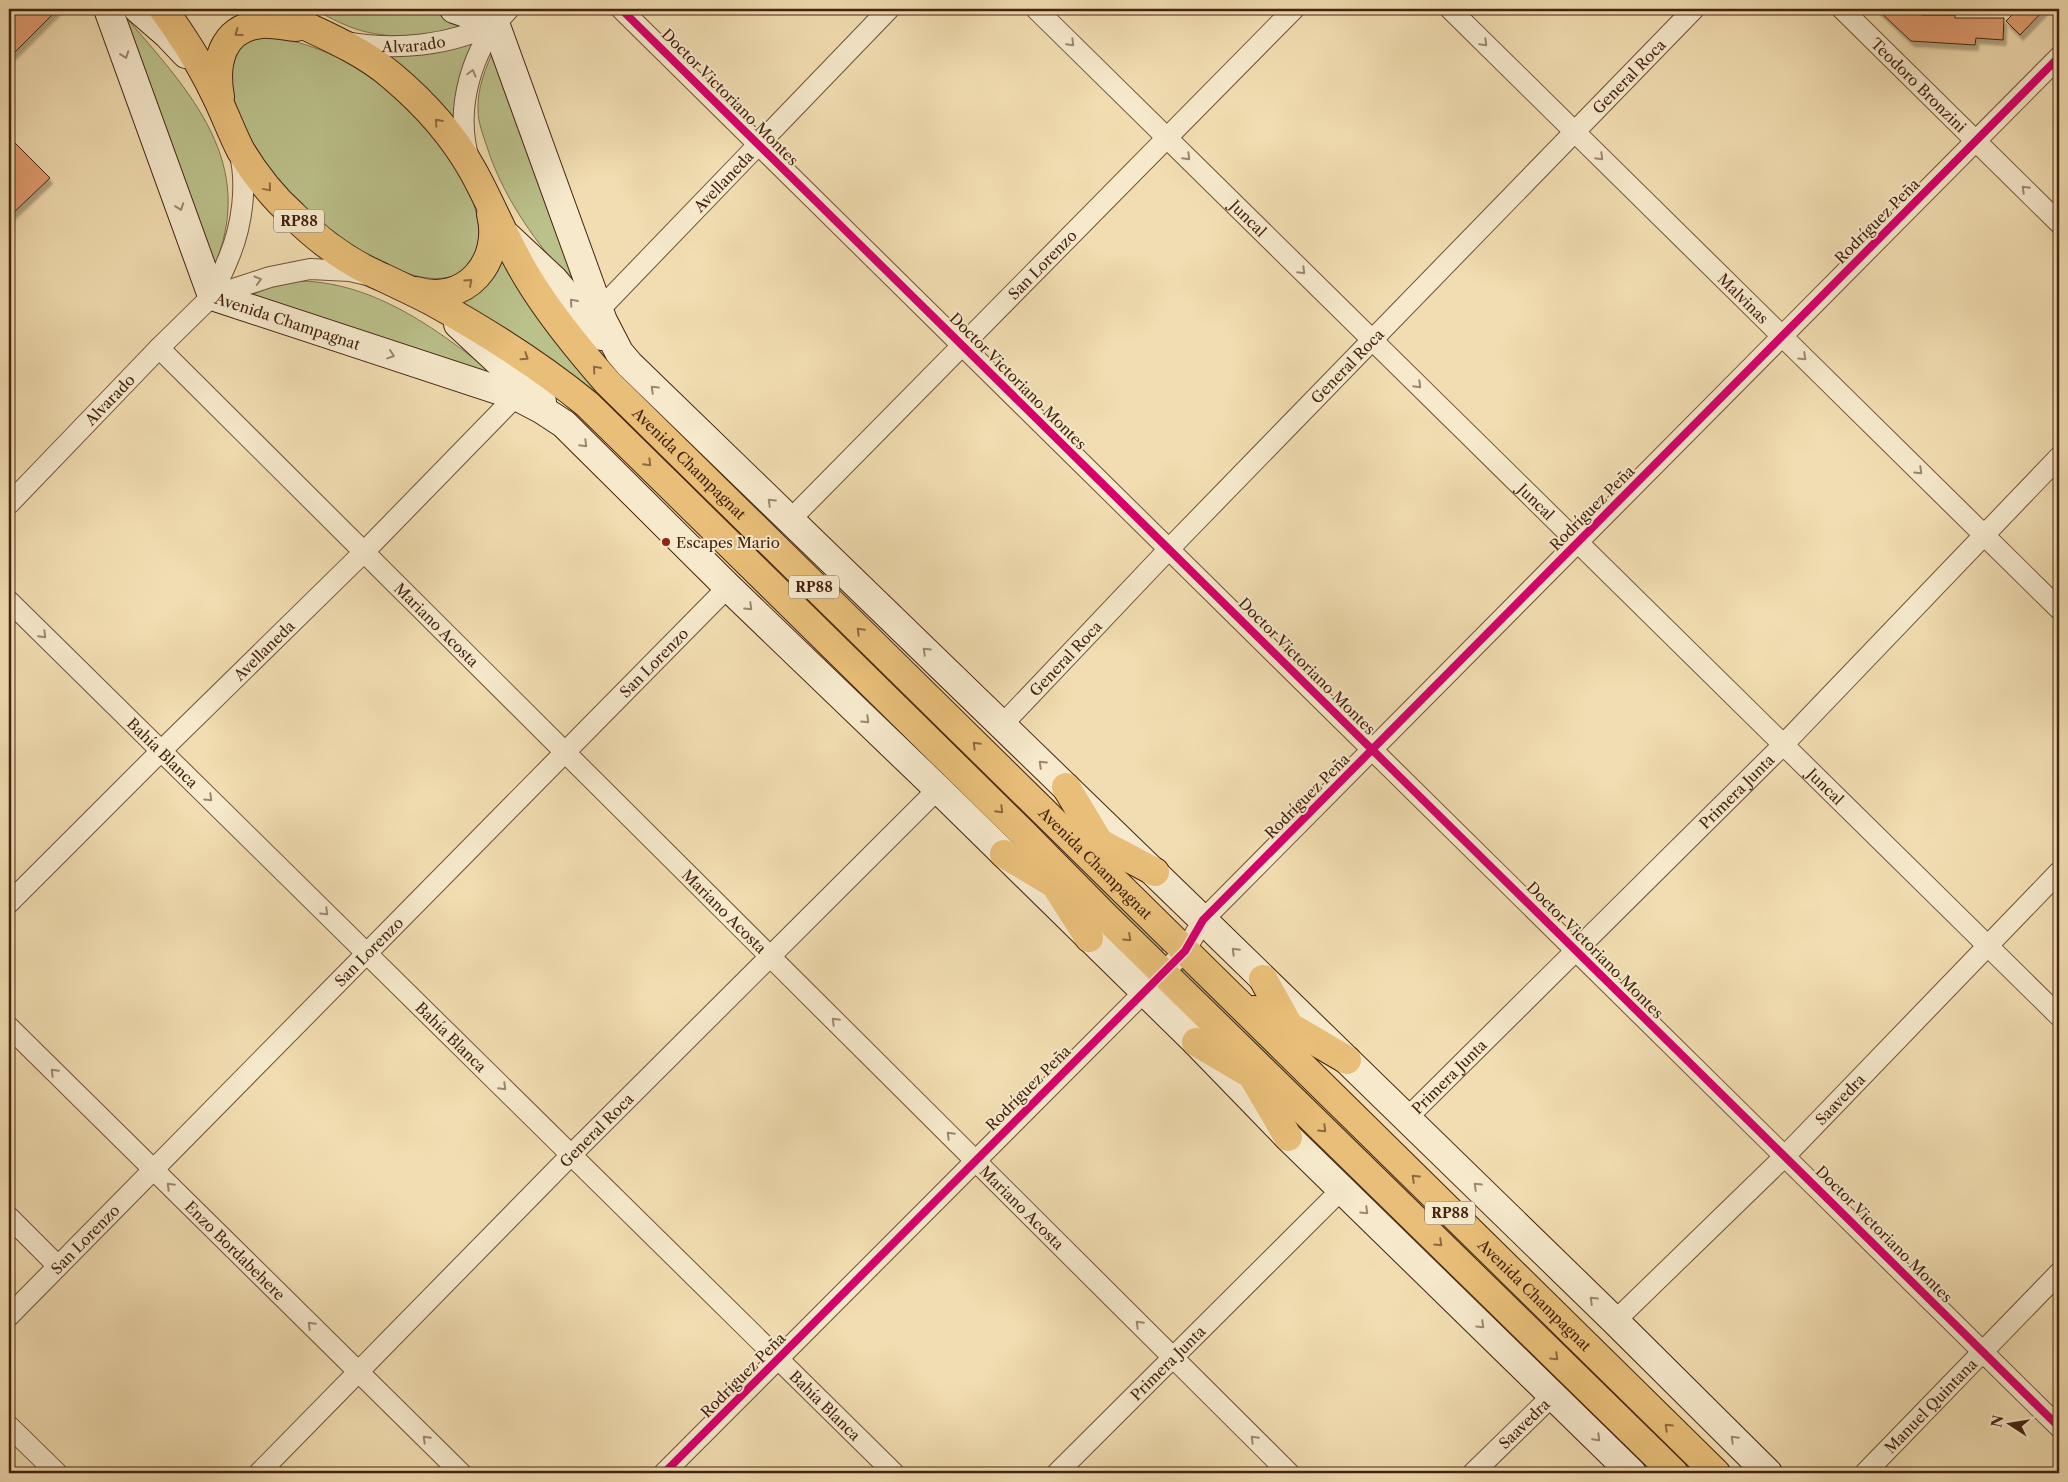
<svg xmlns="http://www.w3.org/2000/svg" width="2068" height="1482" viewBox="0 0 2068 1482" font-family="'Libre Caslon Text',serif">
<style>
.green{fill:#bbc18b;stroke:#80724e}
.building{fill:#e19d70;stroke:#442310;filter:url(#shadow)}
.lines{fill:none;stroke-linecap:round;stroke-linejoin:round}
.street-casing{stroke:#6f5238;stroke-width:22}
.secondary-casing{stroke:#442310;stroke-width:30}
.highway-casing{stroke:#442310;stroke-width:30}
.street{stroke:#f6e9cc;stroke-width:20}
.secondary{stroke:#f6e9cc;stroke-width:28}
.highway{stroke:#e8be78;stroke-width:28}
.cycleway-casing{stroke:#f6e9cc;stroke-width:11}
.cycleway{stroke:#d6006c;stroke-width:8}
.oneway{stroke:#8e693f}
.oneway2{stroke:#9d866e}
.poi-dot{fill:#8f2418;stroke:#f6e9cc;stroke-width:2}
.labels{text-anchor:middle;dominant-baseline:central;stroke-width:4;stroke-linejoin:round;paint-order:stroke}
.shield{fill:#f6e9cc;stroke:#795e48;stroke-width:1}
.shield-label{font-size:14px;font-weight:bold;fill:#442310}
.street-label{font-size:15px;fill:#442310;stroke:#f6e9cc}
.poi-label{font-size:15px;fill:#442310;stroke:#f6e9cc;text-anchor:start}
</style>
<defs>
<filter id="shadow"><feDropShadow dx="3" dy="5.5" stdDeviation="1" flood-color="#0004"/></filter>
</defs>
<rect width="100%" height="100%" fill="#f1ddb1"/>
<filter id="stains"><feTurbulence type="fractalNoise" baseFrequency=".004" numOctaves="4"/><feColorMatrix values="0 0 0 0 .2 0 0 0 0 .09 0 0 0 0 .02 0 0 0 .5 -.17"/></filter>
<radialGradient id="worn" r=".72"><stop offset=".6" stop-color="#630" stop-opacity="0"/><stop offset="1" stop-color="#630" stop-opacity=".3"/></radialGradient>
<g class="green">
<path d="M314 9H426L466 23C449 33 434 35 414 36 371 37 351 30 314 9Z"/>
<path d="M124 15C189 91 261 164 212 271Z"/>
<path d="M482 35 455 121 375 53Z"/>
<path d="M267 37C350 44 431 115 467 188 496 248 471 298 401 271 370 259 344 241 318 220 310 214 301 208 294 201 270 175 215 93 232 57 239 43 254 39 267 37Z"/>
<path d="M495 47 586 300C545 254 506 206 487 147 483 135 478 122 478 110 477 88 486 67 495 47Z"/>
<path d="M504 259 1164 945 1161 954 614 417 458 306C479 294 492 279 504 259Z"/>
<path d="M301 281C382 283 448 338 509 386L245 298 277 284Z"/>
<path d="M1187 968 1702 1473H1685L1178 973Z"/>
</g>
<g class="building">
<path d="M9 9H58L9 58Z"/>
<path d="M1877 9H1914L1922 15H1955V18H2004L2003 40 1976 38 1975 45 1911 41Z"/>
<path d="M2018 9H2045L2020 35 2006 21Z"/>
<path d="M9 137 50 178 9 217Z"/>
</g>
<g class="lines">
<g class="street-casing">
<g id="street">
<path d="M621 9 2059 1427"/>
<path id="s1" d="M1036 9 2059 1016"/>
<path id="s2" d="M1450 9 2059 609"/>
<path id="s3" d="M1842 9 2059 223"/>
<path id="s4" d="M346 42C395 51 450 46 495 23"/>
<path d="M469 159C454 108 472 47 509 9"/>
<path d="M212 296C217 283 224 270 229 257 242 226 248 184 239 151"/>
<path id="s5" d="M599 310 889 9"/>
<path id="s6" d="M159 348 1289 1473"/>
<path id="s7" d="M9 504 159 348 212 296 270 277 310 269 350 271 367 275"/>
<path id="s8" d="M790 520 1294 9"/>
<path id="s9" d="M9 601 894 1473"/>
<path id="s10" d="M1002 725 1169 549 1694 9"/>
<path id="s11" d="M9 903 161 751 363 553 516 396"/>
<path id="s12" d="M9 1027 461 1473"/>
<path id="s13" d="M1407 1118 1783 745 2059 457"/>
<path d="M9 1217 58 1266"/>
<path id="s14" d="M9 1316 728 587"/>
<path id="s15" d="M1615 1321 1785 1156 2059 872"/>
<path d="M9 1426 57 1473"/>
<path id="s16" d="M259 1473 571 1155 938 789"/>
<path d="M664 1473 1185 951 1203 920 2059 57"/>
<path id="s17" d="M1057 1473 1342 1189"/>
<path id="s18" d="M1473 1473 1553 1395"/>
<path id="s19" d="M1865 1473 2059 1273"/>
</g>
</g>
<g class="secondary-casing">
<g id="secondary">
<path id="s20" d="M108 9 212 296 516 396 541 409 564 424 728 587 938 789 1196 1042 1288 1137 1632 1473"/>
<path d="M138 9 168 35 186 54"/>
<path d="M454 9 495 23 603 321 619 352 629 364 1203 920 1615 1321 1768 1473"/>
<path d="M508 237 554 280 602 336"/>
<path d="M458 324 542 402"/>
</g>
</g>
<g class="highway-casing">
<g id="highway">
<path d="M163 9C182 35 200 63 214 92 224 111 231 132 241 151 255 174 273 197 293 215 315 237 341 257 369 271 390 281 412 291 433 302 487 332 539 365 587 404L1022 832 1106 917 1674 1473"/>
<path id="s21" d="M270 9C311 30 357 46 392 76 424 103 453 135 473 171 493 207 507 245 529 280 551 316 579 350 607 382L1716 1473"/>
<path d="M220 97C214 64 221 28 261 24 272 23 285 26 296 27"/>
<path d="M416 291C465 306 503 262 491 214"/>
<path d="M1066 787 1099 842"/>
<path d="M1074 829 1155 872"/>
<path d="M1004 854 1063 889"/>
<path d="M1049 875 1089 938"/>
<path d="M1263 979 1292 1031"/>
<path d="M1254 1010 1289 1026 1347 1060"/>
<path d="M1196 1042 1257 1078"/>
<path d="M1249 1070 1288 1137"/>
</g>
</g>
<use href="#street" class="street"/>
<use href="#secondary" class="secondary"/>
<use href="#highway" class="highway"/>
<g class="cycleway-casing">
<g id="cycleway">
<path d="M621 9 2059 1427"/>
<path d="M664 1473 1185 951 1203 920 2059 57"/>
</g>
</g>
<use href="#cycleway" class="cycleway"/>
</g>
<defs><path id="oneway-chevron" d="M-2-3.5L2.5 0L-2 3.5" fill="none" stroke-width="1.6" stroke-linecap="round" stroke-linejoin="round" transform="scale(1.25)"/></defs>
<g class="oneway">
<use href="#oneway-chevron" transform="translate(238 33) rotate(144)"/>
<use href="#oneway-chevron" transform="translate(438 122) rotate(-132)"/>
<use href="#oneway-chevron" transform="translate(268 188) rotate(50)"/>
<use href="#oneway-chevron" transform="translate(469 282) rotate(-42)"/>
<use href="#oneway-chevron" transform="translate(525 357) rotate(33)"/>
<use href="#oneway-chevron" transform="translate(596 369) rotate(-131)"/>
<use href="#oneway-chevron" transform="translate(648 463) rotate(45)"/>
<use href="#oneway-chevron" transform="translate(860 631) rotate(-135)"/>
<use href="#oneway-chevron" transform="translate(976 745) rotate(-135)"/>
<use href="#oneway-chevron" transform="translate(1000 810) rotate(45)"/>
<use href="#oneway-chevron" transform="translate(1128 938) rotate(43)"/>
<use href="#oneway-chevron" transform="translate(1323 1129) rotate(44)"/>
<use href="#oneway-chevron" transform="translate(1415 1178) rotate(-136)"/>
<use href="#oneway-chevron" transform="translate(1439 1243) rotate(44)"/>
<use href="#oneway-chevron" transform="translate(1555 1357) rotate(44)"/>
<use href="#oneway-chevron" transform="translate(1668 1427) rotate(-136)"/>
</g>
<g class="oneway2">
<use href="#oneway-chevron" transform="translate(1071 43) rotate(45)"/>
<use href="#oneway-chevron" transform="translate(1484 43) rotate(45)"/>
<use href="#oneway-chevron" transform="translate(125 55) rotate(70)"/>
<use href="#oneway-chevron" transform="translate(472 73) rotate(-75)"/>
<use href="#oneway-chevron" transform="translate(1187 157) rotate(45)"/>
<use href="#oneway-chevron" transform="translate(1600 157) rotate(45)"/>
<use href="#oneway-chevron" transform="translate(2025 189) rotate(-135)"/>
<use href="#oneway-chevron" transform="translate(180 207) rotate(70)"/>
<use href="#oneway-chevron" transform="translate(1302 271) rotate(45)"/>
<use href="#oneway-chevron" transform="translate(258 280) rotate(-16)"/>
<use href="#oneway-chevron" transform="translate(573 302) rotate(-131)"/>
<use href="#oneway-chevron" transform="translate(391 355) rotate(18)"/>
<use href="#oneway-chevron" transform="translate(1803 357) rotate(44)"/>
<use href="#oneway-chevron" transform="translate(1418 385) rotate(45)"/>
<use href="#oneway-chevron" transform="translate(654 389) rotate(-136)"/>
<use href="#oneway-chevron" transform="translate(584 444) rotate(45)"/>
<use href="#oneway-chevron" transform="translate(1919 471) rotate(44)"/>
<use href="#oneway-chevron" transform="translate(771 502) rotate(-136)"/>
<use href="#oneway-chevron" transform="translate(749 607) rotate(44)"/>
<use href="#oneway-chevron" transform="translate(43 635) rotate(45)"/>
<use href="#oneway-chevron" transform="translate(926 651) rotate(-136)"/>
<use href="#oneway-chevron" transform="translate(866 720) rotate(44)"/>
<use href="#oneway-chevron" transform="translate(1042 764) rotate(-136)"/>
<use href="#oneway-chevron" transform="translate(209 798) rotate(44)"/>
<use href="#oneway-chevron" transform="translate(325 912) rotate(44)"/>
<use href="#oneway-chevron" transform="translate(1235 951) rotate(-135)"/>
<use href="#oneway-chevron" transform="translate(835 1021) rotate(-135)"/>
<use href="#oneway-chevron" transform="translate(54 1072) rotate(-135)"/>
<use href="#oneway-chevron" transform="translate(503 1087) rotate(45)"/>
<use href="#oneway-chevron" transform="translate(950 1135) rotate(-135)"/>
<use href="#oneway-chevron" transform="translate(170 1186) rotate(-135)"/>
<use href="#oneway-chevron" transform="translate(1477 1186) rotate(-136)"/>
<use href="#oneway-chevron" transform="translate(1365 1211) rotate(44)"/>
<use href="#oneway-chevron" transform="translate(1593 1300) rotate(-136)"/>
<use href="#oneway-chevron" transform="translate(1139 1324) rotate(-135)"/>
<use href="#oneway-chevron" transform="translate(311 1325) rotate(-135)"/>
<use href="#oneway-chevron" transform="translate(1481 1325) rotate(44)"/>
<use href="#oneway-chevron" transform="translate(1597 1438) rotate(45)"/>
<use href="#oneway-chevron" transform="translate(426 1439) rotate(-135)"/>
<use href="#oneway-chevron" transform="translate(1254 1439) rotate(-135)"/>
<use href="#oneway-chevron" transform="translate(1734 1439) rotate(-135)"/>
</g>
<circle class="poi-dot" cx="666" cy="542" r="5"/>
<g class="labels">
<g class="shield">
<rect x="274" y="209.5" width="50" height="23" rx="4"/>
<rect x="789" y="575.5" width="50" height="23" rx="4"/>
<rect x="1425" y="1201.5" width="50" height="23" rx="4"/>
</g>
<g class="shield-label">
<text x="299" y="221">RP88</text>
<text x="814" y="587">RP88</text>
<text x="1450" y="1213">RP88</text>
</g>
<g class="street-label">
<text stroke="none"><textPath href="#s4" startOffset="68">Alvarado</textPath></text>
<text stroke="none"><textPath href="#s10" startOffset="902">General Roca</textPath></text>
<text stroke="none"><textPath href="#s3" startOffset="108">Teodoro Bronzini</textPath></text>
<text transform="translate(730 97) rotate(45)">Doctor Victoriano Montes</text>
<text stroke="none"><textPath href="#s5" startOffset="179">Avellaneda</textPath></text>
<text stroke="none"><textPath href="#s1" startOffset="298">Juncal</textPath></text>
<text transform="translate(1877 221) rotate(-45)">Rodríguez Peña</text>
<text stroke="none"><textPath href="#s8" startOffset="359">San Lorenzo</textPath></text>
<text stroke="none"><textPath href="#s2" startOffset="412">Malvinas</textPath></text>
<text stroke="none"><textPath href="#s20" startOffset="385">Avenida Champagnat</textPath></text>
<text stroke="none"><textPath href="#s10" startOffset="498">General Roca</textPath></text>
<text transform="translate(1018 381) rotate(45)">Doctor Victoriano Montes</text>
<text stroke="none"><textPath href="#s7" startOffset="145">Alvarado</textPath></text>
<text stroke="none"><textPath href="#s21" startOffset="632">Avenida Champagnat</textPath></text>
<text stroke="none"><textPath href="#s1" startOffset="702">Juncal</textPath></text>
<text transform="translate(1592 508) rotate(-45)">Rodríguez Peña</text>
<text stroke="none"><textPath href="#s6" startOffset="392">Mariano Acosta</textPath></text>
<text stroke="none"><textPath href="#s11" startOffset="359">Avellaneda</textPath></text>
<text stroke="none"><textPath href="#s10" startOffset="92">General Roca</textPath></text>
<text stroke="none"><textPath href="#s14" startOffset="918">San Lorenzo</textPath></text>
<text transform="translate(1307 666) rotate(45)">Doctor Victoriano Montes</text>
<text stroke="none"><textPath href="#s9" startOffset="216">Bahía Blanca</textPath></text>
<text stroke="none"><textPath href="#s1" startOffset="1108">Juncal</textPath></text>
<text stroke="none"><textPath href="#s13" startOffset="464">Primera Junta</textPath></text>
<text transform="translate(1307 796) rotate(-45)">Rodríguez Peña</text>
<text stroke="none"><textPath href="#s21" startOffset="1202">Avenida Champagnat</textPath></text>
<text stroke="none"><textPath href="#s6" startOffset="798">Mariano Acosta</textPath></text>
<text transform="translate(1595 950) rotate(45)">Doctor Victoriano Montes</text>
<text stroke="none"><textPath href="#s14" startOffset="512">San Lorenzo</textPath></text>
<text stroke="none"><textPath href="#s9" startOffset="621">Bahía Blanca</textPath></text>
<text stroke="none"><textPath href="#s13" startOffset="59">Primera Junta</textPath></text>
<text transform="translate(1028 1088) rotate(-45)">Rodríguez Peña</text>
<text stroke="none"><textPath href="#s15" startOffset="316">Saavedra</textPath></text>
<text stroke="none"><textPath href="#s16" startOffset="481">General Roca</textPath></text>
<text stroke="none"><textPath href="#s6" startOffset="1218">Mariano Acosta</textPath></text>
<text transform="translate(1884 1234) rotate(45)">Doctor Victoriano Montes</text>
<text stroke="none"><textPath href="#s14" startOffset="108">San Lorenzo</textPath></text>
<text stroke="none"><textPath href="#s12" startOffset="318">Enzo Bordabehere</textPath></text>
<text stroke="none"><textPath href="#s21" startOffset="1818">Avenida Champagnat</textPath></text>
<text stroke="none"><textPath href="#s17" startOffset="156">Primera Junta</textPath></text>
<text transform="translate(743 1375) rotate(-45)">Rodríguez Peña</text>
<text stroke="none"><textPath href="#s9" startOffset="1146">Bahía Blanca</textPath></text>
<text stroke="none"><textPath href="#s19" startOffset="94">Manuel Quintana</textPath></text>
<text stroke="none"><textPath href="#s18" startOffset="71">Saavedra</textPath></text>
</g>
<g class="poi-label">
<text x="676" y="542">Escapes Mario</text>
</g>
</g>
<rect width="2068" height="1482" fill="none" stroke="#f1ddb1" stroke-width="30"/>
<rect x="10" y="10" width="2048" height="1462" fill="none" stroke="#442310" stroke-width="2.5"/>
<rect x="15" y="15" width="2038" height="1452" fill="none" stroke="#442310"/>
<g transform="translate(2010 1424) rotate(282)" stroke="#f6e9cc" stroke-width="4" paint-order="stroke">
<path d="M0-4L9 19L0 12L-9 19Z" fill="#442310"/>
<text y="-8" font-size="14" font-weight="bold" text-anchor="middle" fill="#442310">N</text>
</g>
<rect width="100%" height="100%" filter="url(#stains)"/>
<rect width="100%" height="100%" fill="url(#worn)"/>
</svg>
